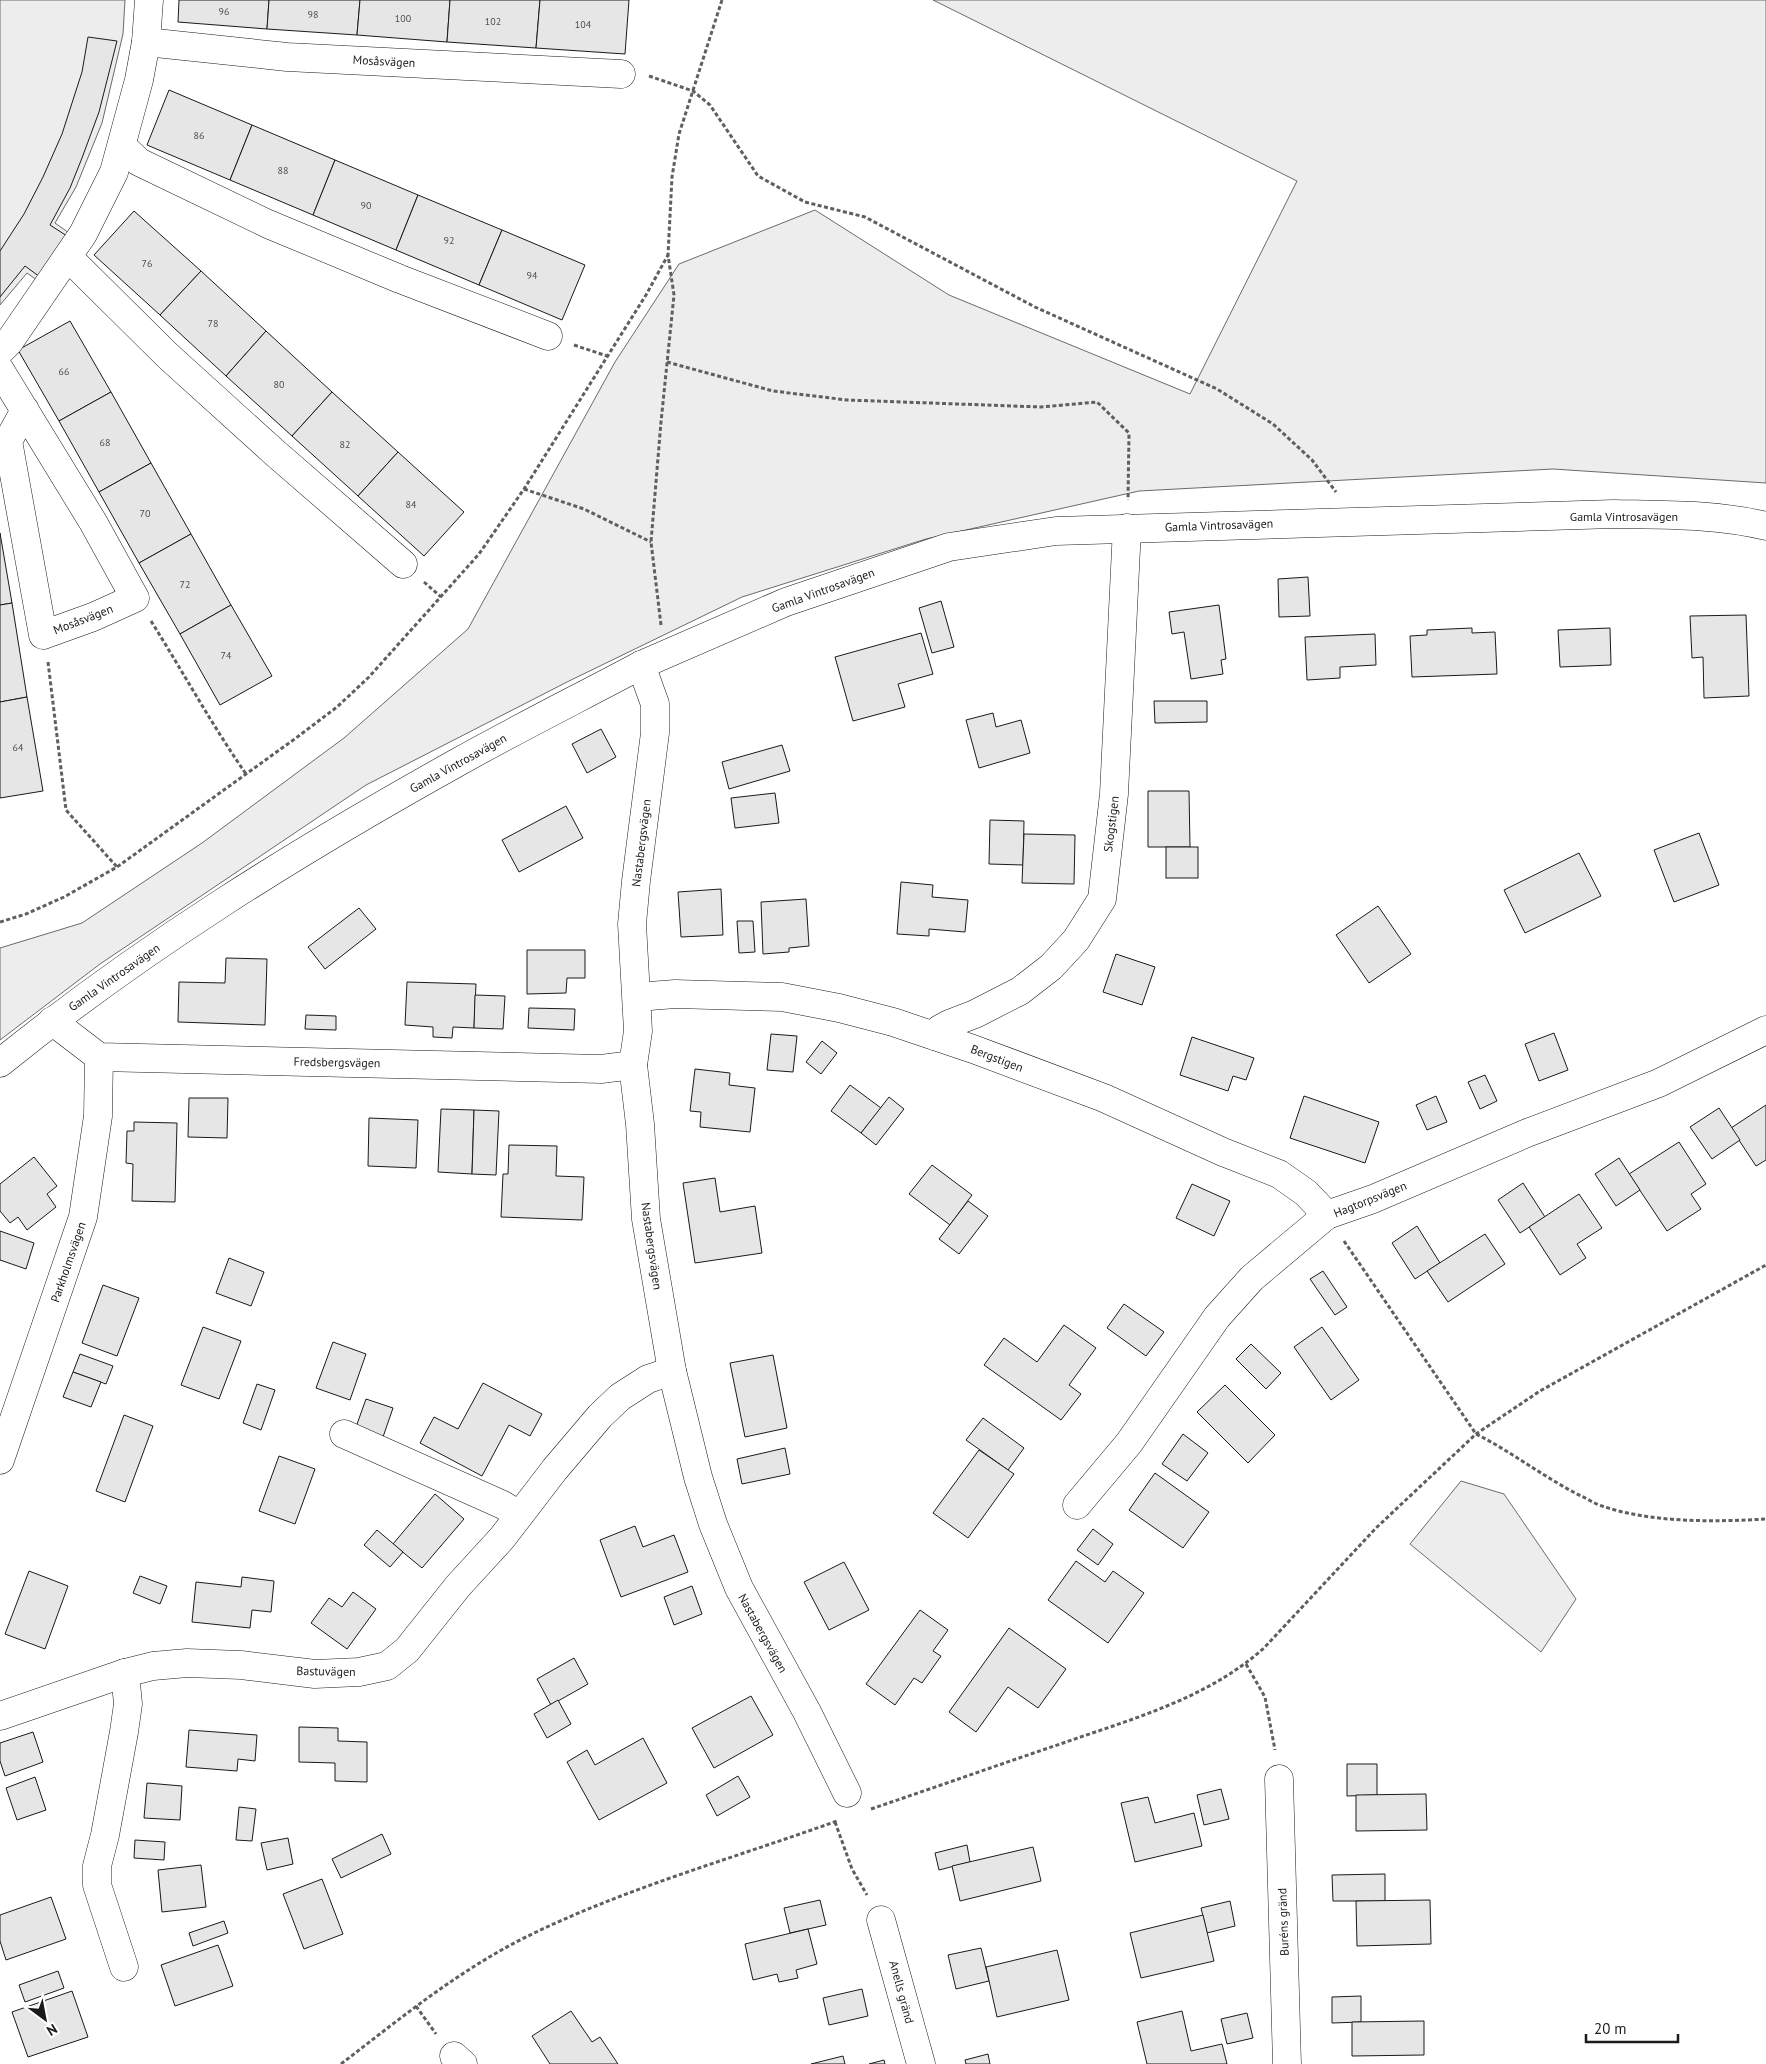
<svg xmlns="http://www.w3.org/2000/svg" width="1766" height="2064" viewBox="0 0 1766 2064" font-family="'PT Sans',sans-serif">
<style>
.built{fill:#ededed;stroke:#6a6a6a}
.building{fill:#e6e6e6;stroke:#1a1a1a}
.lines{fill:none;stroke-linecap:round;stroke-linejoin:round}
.minor-casing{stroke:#1a1a1a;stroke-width:29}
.path{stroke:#5f5f5f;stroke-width:3;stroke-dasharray:4 2.5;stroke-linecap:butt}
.minor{stroke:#fff;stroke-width:28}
.labels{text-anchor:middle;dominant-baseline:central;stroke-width:4;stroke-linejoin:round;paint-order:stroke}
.number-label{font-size:10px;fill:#4d4d4d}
.street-label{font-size:12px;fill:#1a1a1a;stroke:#fff}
</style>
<rect width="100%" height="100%" fill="#fff"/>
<g class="built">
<path d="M0 0H125L123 34 102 123 76 187 55 223 72 235 41 283 27 273 0 305Z"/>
<path d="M933 0H1766V483L1553 469 1139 491 926 539 742 597 569 681 366 785 100 964 0 1040V948L82 923 202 843 344 738 468 629 615 362 679 264 815 210 949 295 1190 394 1297 181Z"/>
<path d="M1461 1481 1504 1494 1576 1599 1541 1652 1410 1544Z"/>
</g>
<g class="building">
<path d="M179 0H269L267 29 178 22Z"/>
<path d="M269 0H360L357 35 267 29Z"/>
<path d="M360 0H450L447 42 357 35Z"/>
<path d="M450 0H540L536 48 447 42Z"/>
<path d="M540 0H629L625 54 536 48Z"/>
<path d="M88 37 117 41 99 112 82 158 70 188 50 225 67 236 40 277 25 266 0 297V251L24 214 43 177 62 134 82 72Z"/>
<path d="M169 90 252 125 230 180 147 145Z"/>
<path d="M252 125 335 160 313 215 230 180Z"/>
<path d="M335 160 418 195 396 250 313 215Z"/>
<path d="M418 195 502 230 479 285 396 250Z"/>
<path d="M134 211 201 271 160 315 94 255Z"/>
<path d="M502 230 585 265 562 320 479 285Z"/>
<path d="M201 271 266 331 226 376 160 315Z"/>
<path d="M70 321 111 392 59 421 18 350Z"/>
<path d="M266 331 332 392 292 436 226 376Z"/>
<path d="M111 392 151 463 99 492 59 421Z"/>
<path d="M332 392 398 452 358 496 292 436Z"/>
<path d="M398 452 464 512 424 556 358 496Z"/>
<path d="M151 463 191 534 139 563 99 492Z"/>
<path d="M0 533 12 603 0 605Z"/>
<path d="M191 534 231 605 180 634 139 563Z"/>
<path d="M1308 577 1310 616 1279 617 1278 579Z"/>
<path d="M941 601 954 647 932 653 919 608Z"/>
<path d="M12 603 27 697 0 702V605Z"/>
<path d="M231 605 272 676 220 705 180 634Z"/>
<path d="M1219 605 1226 659 1221 660 1223 674 1191 679 1184 632 1172 634 1169 612Z"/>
<path d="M1746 615 1749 696 1704 698 1703 657 1692 658 1690 616Z"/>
<path d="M1472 628V633L1495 632 1497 674 1412 677 1410 636 1427 635V630Z"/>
<path d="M1610 628 1611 665 1560 667 1558 630Z"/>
<path d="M921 633 933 674 898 684 905 707 853 721 835 657Z"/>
<path d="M1375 634 1376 665 1340 667V678L1307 680 1305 637Z"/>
<path d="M27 697 43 791 0 798V702Z"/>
<path d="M1154 701H1207V722L1155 723Z"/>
<path d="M993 713 996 727 1021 720 1030 753 979 768 966 720Z"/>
<path d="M601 729 616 757 587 773 572 744Z"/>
<path d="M782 745 790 771 729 789 722 762Z"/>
<path d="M1148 791H1189L1190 847H1148Z"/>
<path d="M775 793 779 823 735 828 731 798Z"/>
<path d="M566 806 583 838 519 872 502 840Z"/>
<path d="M990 820 1024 821 1023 865 989 864Z"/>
<path d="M1699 833 1719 885 1674 902 1654 850Z"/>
<path d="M1024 834 1075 835 1074 884 1022 883Z"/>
<rect x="1166" y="847" width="32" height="31"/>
<path d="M1579 853 1601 896 1525 933 1504 890Z"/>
<path d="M901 882 933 885 932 897 968 900 965 932 929 929V936L897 934Z"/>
<path d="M721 889 723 935 681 937 678 892Z"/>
<path d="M806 899 809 946 789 948V952L763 954 761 902Z"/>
<path d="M1378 906 1411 954 1369 983 1336 935Z"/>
<path d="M359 908 376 929 325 969 308 947Z"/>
<path d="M737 921H753L755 952 739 953Z"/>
<path d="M527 950H585V978H567L566 993 527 994Z"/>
<path d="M1116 954 1155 967 1142 1005 1103 992Z"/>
<path d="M226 958 267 959 265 1025 178 1022 179 982 225 983Z"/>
<path d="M407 982 476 984 474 1028 453 1027 452 1038 433 1037V1027L405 1025Z"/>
<path d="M475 995 505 996 503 1029 474 1028Z"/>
<path d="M529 1008 575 1009 574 1030 528 1028Z"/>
<path d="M306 1015 336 1016V1030L305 1029Z"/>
<path d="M1554 1033 1568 1070 1539 1081 1525 1044Z"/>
<path d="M771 1034 797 1036 793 1072 767 1070Z"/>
<path d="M1192 1037 1254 1058 1246 1080 1233 1076 1228 1091 1180 1075Z"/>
<path d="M822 1041 837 1053 821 1074 806 1062Z"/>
<path d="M695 1069 730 1073 729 1085 755 1088 750 1132 700 1127 701 1112 690 1111Z"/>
<path d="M1485 1075 1497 1101 1480 1109 1468 1082Z"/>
<path d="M850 1085 881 1108 861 1133 831 1111Z"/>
<path d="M1304 1096 1379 1122 1365 1163 1290 1138Z"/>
<path d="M1436 1096 1447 1122 1427 1130 1416 1105Z"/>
<path d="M889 1097 904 1109 876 1145 861 1133Z"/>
<path d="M189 1098H228L227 1138 188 1137Z"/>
<path d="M1766 1105V1160L1756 1166 1731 1128Z"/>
<path d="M1719 1108 1740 1140 1712 1159 1690 1127Z"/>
<path d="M441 1109 474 1110 472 1174 438 1172Z"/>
<path d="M474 1110 499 1111 496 1175 472 1174Z"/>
<path d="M369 1118 418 1120 416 1168 368 1166Z"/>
<path d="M134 1122 177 1123 175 1202 132 1201 133 1164 126 1163 127 1131H134Z"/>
<path d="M1679 1142 1706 1184 1691 1194 1701 1209 1667 1231 1629 1174Z"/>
<path d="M509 1145 557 1146 556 1176 584 1177 582 1220 501 1217 503 1174H508Z"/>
<path d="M34 1157 57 1186 47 1194 56 1207 27 1230 18 1217 10 1223 0 1211V1184Z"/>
<path d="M1619 1158 1640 1190 1616 1206 1595 1174Z"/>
<path d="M932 1165 972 1195 950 1225 909 1194Z"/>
<path d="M715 1178 720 1212 755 1206 762 1253 695 1263 683 1183Z"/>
<path d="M1523 1183 1545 1217 1520 1233 1498 1200Z"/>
<path d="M1192 1184 1230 1201 1214 1236 1176 1218Z"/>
<path d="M1579 1194 1602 1228 1577 1244 1586 1258 1560 1275 1529 1227Z"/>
<path d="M968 1201 988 1216 959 1254 939 1239Z"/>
<path d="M1417 1226 1440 1263 1415 1279 1392 1243Z"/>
<path d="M0 1231 34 1243 26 1269 0 1260Z"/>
<path d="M1485 1234 1505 1264 1448 1302 1427 1271Z"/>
<path d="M229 1258 264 1272 251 1306 216 1293Z"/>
<path d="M1323 1271 1347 1307 1335 1315 1310 1279Z"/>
<path d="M103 1285 139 1298 117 1356 82 1343Z"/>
<path d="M1124 1304 1164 1332 1146 1356 1107 1328Z"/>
<path d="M1064 1325 1096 1348 1069 1385 1081 1394 1061 1420 984 1365 1004 1338 1037 1362Z"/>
<path d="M203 1327 241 1341 219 1399 181 1385Z"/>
<path d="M1322 1327 1359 1380 1331 1400 1294 1347Z"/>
<path d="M333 1342 366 1354 350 1400 316 1388Z"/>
<path d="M1251 1344 1281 1373 1266 1389 1236 1359Z"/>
<path d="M80 1354 113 1366 106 1384 73 1372Z"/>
<path d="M773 1355 787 1428 745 1437 730 1363Z"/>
<path d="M73 1372 101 1382 91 1407 63 1397Z"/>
<path d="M483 1383 542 1414 530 1436 509 1425 482 1476 420 1443 434 1417 458 1429Z"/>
<path d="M257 1384 275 1390 261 1430 243 1423Z"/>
<path d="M1225 1385 1275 1435 1248 1463 1197 1412Z"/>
<path d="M366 1399 393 1408 383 1437 356 1427Z"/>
<path d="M124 1415 153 1426 125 1502 96 1491Z"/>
<path d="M983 1418 1024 1448 1008 1470 966 1440Z"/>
<path d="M1183 1434 1208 1453 1187 1481 1162 1464Z"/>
<path d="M785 1448 790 1474 742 1484 737 1459Z"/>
<path d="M979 1450 1014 1474 968 1538 933 1513Z"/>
<path d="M279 1456 315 1469 295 1524 259 1511Z"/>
<path d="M1155 1473 1209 1512 1183 1548 1129 1510Z"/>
<path d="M435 1494 464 1519 422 1568 393 1544Z"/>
<path d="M635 1526 643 1547 674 1535 688 1572 621 1597 600 1540Z"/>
<path d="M1093 1529 1113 1544 1098 1565 1077 1550Z"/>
<path d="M377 1530 403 1552 390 1567 364 1545Z"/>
<path d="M1076 1561 1105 1582 1113 1571 1144 1593 1108 1643 1048 1600Z"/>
<path d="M844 1562 869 1610 829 1630 804 1582Z"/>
<path d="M29 1571 68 1586 45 1649 5 1634Z"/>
<path d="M140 1576 167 1586 160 1604 133 1593Z"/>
<path d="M242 1577 274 1581 271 1612 252 1610 250 1628 192 1622 196 1582 241 1587Z"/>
<path d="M692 1586 702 1614 674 1625 664 1597Z"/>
<path d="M353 1592 376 1609 347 1649 311 1623 329 1598 342 1607Z"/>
<path d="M920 1610 948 1630 933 1651 941 1656 922 1683 914 1678 895 1705 866 1684Z"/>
<path d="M1009 1628 1066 1669 1038 1708 1008 1687 976 1732 949 1712Z"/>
<path d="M574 1658 588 1684 551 1705 537 1679Z"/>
<path d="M751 1696 773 1735 714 1768 692 1728Z"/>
<path d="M558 1700 571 1724 547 1738 534 1714Z"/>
<path d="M299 1727 338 1728V1741L367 1742V1782L335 1781V1763L299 1762Z"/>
<path d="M189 1730 257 1735 255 1761 238 1759 237 1771 186 1767Z"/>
<path d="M33 1732 43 1762 5 1776 0 1761V1743Z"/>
<path d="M643 1738 667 1783 599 1820 567 1762 587 1750 595 1765Z"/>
<path d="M1347 1764H1377V1795L1347 1796Z"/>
<path d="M738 1776 750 1797 717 1816 706 1795Z"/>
<path d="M35 1777 46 1810 17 1820 6 1788Z"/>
<path d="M147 1783 182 1786 180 1820 144 1818Z"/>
<path d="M1221 1789 1229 1819 1204 1825 1197 1795Z"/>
<path d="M1426 1794 1427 1830 1356 1831V1795Z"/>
<path d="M1148 1797 1155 1823 1194 1813 1202 1846 1135 1862 1121 1803Z"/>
<path d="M239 1807 256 1809 252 1841 236 1840Z"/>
<path d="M382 1834 391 1854 341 1878 332 1859Z"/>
<path d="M288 1838 293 1864 267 1870 261 1843Z"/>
<path d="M135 1840 165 1842 164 1860 134 1858Z"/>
<path d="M967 1845 970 1862 939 1870 935 1853Z"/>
<path d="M1033 1847 1041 1881 960 1901 952 1866Z"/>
<path d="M201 1865 206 1907 162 1912 158 1870Z"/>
<path d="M1385 1874V1901H1333L1332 1875Z"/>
<path d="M322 1879 343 1934 304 1949 283 1894Z"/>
<path d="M51 1897 66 1939 6 1960 0 1941V1915Z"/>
<path d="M820 1900 826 1925 790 1933 784 1908Z"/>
<path d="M1430 1900 1431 1944 1357 1946 1356 1901Z"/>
<path d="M1230 1901 1235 1926 1207 1933 1201 1908Z"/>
<path d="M1203 1915 1214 1961 1141 1978 1130 1933Z"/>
<path d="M224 1921 228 1933 193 1946 189 1933Z"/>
<path d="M808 1929 817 1964 796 1970 798 1978 779 1982 777 1974 753 1980 745 1944Z"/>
<path d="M218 1945 233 1986 175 2006 161 1965Z"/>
<path d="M981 1948 989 1981 956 1989 948 1955Z"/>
<path d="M1057 1950 1069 2000 997 2017 986 1967Z"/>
<path d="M58 1971 64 1988 25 2002 19 1985Z"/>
<path d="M862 1989 868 2016 829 2025 823 1998Z"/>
<path d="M72 1991 88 2037 28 2057 12 2012Z"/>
<path d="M1361 1996V2022L1332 2023V1997Z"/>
<path d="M571 2011 592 2042 600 2037 618 2064H550L532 2036Z"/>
<path d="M1182 2011 1191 2051 1222 2044 1227 2064H1147L1137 2022Z"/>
<path d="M1247 2013 1253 2038 1227 2044 1221 2019Z"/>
<path d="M1424 2021V2055L1352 2056V2022Z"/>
<path d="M988 2054 990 2064H966L965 2060Z"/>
<path d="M843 2056 845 2064H811Z"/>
<path d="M884 2060 885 2064H869Z"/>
</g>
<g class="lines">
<g class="minor-casing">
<g id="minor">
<path d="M146 42 287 57 621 74"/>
<path d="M122 146 139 162 268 224 400 279 548 336"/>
<path d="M68 257 168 356 274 452 403 564"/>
<path d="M0 351 9 342 83 234 114 172 139 80 146 42 149 0"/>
<path d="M0 370 93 522 135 598 93 617 43 635 8 441 25 410"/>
<path d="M641 665 655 704V733L636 881 632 924 638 1031 633 1065 640 1124 646 1219 672 1371 698 1477 713 1524 739 1588 807 1712 847 1793"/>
<path d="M637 997 675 994 782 997 839 1008 893 1022 973 1049 1104 1098 1223 1152 1279 1174 1306 1193 1327 1215"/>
<path d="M52 1021 99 1057 601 1069 633 1065"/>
<path d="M935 1036 940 1029 949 1024 975 1014 1020 991 1051 967 1076 940 1102 899 1114 794 1127 528"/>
<path d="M0 1063C143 947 300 850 460 761 519 728 581 697 641 665L786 602 949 547 1056 531 1614 514C1665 515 1717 514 1766 526"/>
<path d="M344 1434 503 1505 519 1515"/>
<path d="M0 1460 83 1217 98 1116 99 1057"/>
<path d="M1077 1505 1129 1443 1217 1317 1252 1278 1327 1215 1373 1199 1527 1133 1659 1083 1766 1030"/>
<path d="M0 1716 125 1673 153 1666 187 1663 241 1665 315 1674 359 1672 387 1666 407 1650 458 1586 502 1538 555 1469 600 1416 620 1397 648 1379 672 1371"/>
<path d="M1279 1779 1287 2064"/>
<path d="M881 1920 921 2064"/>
<path d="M124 1967 97 1885V1866L105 1835 124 1732 128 1704 125 1673"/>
<path d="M454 2056 463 2064"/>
</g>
</g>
<g class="path">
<path d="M649 76 693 91 710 105 758 176 805 202 865 217 1035 307 1217 389 1273 424 1312 460 1336 492"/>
<path d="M574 345 607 356"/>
<path d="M667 362 773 391 847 400 1041 407 1097 402 1129 433 1128 500"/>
<path d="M524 489 584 509 651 542"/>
<path d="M424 582 441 597"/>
<path d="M151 621C183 672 212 725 246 774"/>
<path d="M661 625 651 542 661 422 674 295 668 255 672 177 679 134 722 0"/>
<path d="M48 662 66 810 117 867"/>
<path d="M0 922 26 914 64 897 117 867 296 738 337 707 369 677 479 554 524 489 646 295 668 255"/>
<path d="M1344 1241 1476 1434C1512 1452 1545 1478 1581 1496 1588 1499 1595 1504 1602 1506 1651 1523 1715 1522 1766 1519"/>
<path d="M1246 1664 1265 1697 1275 1750"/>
<path d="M871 1809C936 1787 1001 1764 1066 1742 1135 1718 1208 1698 1264 1648L1376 1528 1476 1434 1540 1391 1766 1265"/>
<path d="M835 1822 852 1869 867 1895"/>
<path d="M416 2006 436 2034"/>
<path d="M341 2064C401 2018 459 1970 528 1936 626 1888 734 1858 837 1821"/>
</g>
<use href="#minor" class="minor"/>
</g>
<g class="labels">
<g class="number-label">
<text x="224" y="11">96</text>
<text x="313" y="14">98</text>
<text x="403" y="18">100</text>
<text x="493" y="21">102</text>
<text x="583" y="24">104</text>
<text x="199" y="135">86</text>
<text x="283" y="170">88</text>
<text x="366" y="205">90</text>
<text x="449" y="240">92</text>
<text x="147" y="263">76</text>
<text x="532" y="275">94</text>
<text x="213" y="323">78</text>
<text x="64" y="371">66</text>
<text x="279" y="384">80</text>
<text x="105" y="442">68</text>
<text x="345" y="444">82</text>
<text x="411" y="504">84</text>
<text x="145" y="513">70</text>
<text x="185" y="584">72</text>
<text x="226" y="655">74</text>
<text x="18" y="747">64</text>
</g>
<g class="street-label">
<text transform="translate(384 61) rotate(3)">Mosåsvägen</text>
<text x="1624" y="516">Gamla Vintrosavägen</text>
<text transform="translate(1219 525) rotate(-2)">Gamla Vintrosavägen</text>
<text transform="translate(823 590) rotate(-20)">Gamla Vintrosavägen</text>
<text transform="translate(83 619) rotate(-21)">Mosåsvägen</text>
<text transform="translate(458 763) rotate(-29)">Gamla Vintrosavägen</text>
<text transform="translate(1111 824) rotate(-83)">Skogstigen</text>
<text transform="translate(641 843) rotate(-83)">Nastabergsvägen</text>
<text transform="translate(114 977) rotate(-35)">Gamla Vintrosavägen</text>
<text transform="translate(997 1058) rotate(21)">Bergstigen</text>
<text transform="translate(337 1062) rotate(1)">Fredsbergsvägen</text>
<text transform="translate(1370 1199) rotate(-22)">Hagtorpsvägen</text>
<text transform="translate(652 1246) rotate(82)">Nastabergsvägen</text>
<text transform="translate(68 1262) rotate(-71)">Parkholmsvägen</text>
<text transform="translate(763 1633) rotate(61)">Nastabergsvägen</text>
<text transform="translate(326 1671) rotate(1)">Bastuvägen</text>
<text transform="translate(1283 1922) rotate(-92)">Buréns gränd</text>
<text transform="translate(902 1992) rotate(75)">Anells gränd</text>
</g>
</g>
<g transform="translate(45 2019) rotate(148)" stroke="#ffffff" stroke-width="4" paint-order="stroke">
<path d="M0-4L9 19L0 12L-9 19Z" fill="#1a1a1a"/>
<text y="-8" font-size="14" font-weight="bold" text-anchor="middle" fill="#1a1a1a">N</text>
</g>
<path d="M1586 2034v8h92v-8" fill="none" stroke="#1a1a1a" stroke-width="2.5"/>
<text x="1594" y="2034" font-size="15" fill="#1a1a1a" stroke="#ffffff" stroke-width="4" paint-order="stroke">20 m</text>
</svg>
